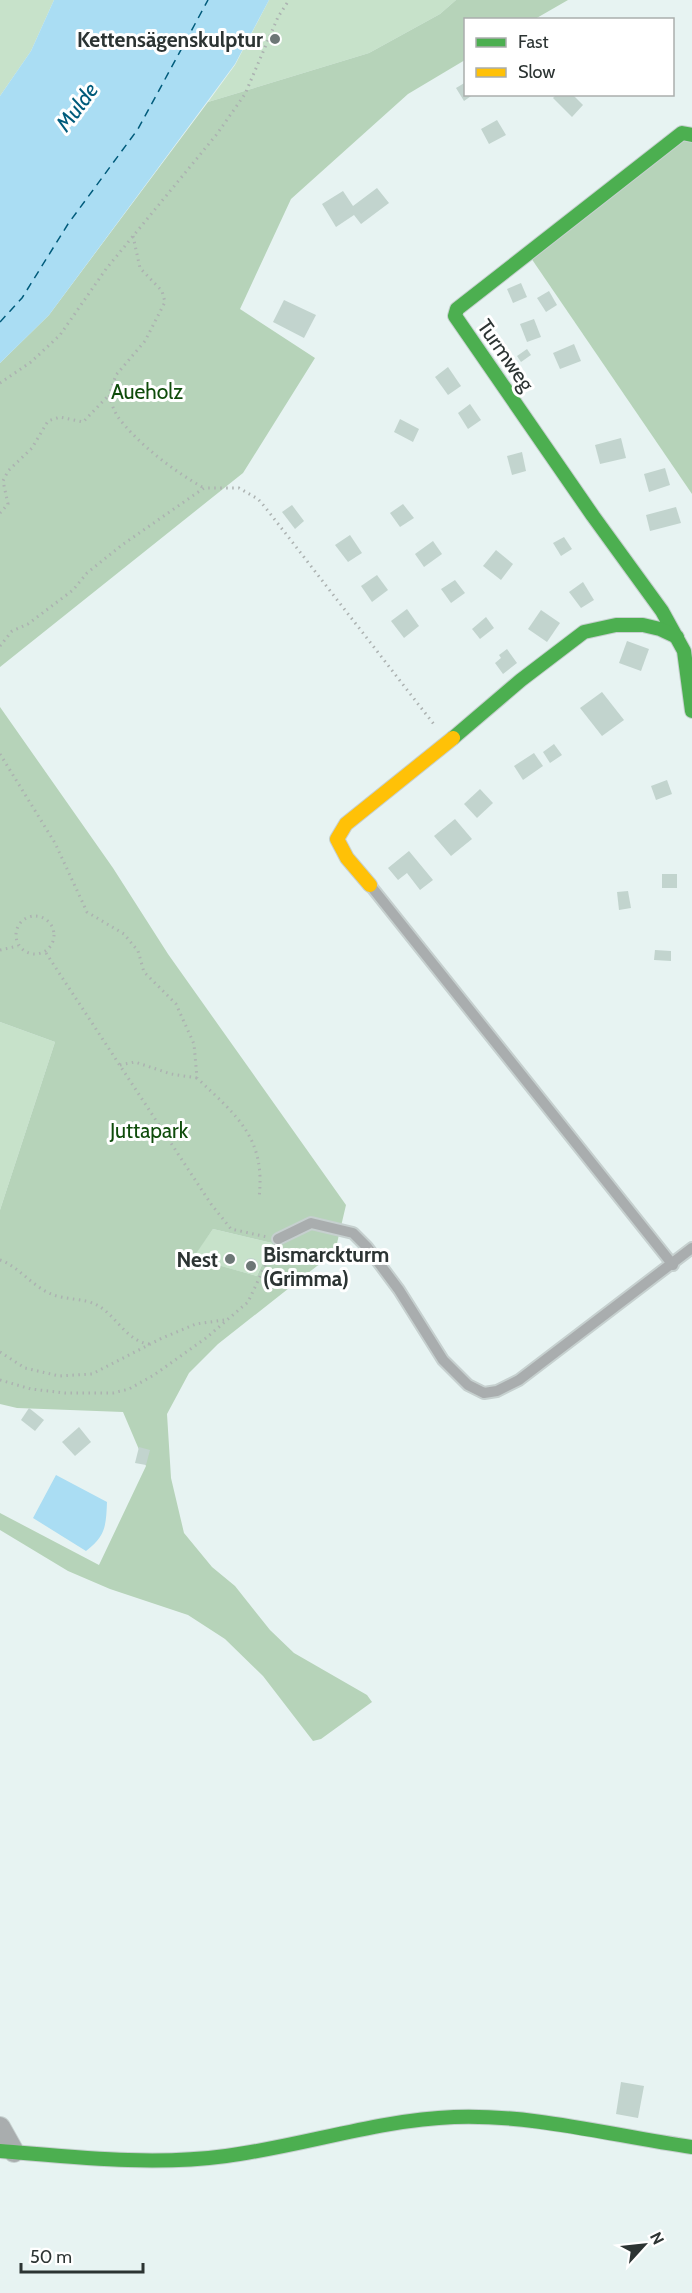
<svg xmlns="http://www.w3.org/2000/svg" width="692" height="2293" viewBox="0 0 692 2293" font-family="Cabin,sans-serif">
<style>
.green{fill:#c7e2ca}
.forest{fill:#b6d3b9;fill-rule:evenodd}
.water{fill:#aaddf3}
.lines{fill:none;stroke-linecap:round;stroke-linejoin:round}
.ferry{stroke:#005b7b;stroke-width:1.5;stroke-dasharray:8 6;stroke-linecap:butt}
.building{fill:#c2d4ce}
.lane-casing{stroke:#c6d0cf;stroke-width:14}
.street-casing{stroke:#c6d0cf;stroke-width:22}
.fast-casing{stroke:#c6d0cf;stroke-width:16}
.slow-casing{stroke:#c6d0cf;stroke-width:16}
.path{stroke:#acb2b1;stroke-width:3;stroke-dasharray:1.5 4.5;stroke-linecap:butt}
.lane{stroke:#a9adae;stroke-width:10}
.street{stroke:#a9adae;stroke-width:20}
.fast{stroke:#4caf50;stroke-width:14}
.slow{stroke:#ffc107;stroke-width:14}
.poi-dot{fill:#6d7776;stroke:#fff;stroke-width:2}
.labels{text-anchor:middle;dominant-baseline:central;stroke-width:6;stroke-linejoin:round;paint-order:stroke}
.poi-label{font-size:21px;font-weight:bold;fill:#2c3433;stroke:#fff;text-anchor:end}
.street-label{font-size:21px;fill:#2c3433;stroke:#fff}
.park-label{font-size:21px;fill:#0f4c0b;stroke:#fff}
.water-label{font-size:22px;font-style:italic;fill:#005b7b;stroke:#fff}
</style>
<rect width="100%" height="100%" fill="#e7f3f2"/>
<g class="green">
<path d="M0 0H54L31 51 0 96Z"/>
<path d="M269 0H456L440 14 369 53 208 102 235 65Z"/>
<path d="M0 1022 55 1042 0 1210Z"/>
<path d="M213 1229 272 1243 257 1276 192 1258Z"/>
</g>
<g class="forest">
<path d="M456 0H568L535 19 466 20 465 60 408 94 291 199 240 309 315 358 243 473 0 667V363L49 315 208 102 369 53 440 14Z"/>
<path d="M692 131V494L531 258Z"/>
<path d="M0 707 113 868 168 954 346 1205 334 1256 317 1266 218 1344 189 1373 167 1414 171 1478 184 1533 212 1567 235 1586 270 1630 294 1653 367 1695 372 1702 321 1739 313 1741 263 1676 225 1639 188 1615 110 1589 68 1571 0 1530V1513L99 1565 146 1466 123 1412 17 1408 0 1404V1210L55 1042 0 1022ZM213 1229 272 1243 257 1276 193 1258Z"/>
</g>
<g class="water">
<path d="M54 0H269L235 64 141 191 49 315 0 363V96L31 51Z"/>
<path d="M56 1475 107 1502C106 1525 106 1536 86 1551L33 1518Z"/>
</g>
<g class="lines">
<path class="ferry" d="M0 322 22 298 68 224 138 129 208 0"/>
</g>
<g class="building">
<path d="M466 82V94H474L464 101 456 88Z"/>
<path d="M557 94H572L583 105 572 117 553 98Z"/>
<path d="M497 120 506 135 489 144 481 129Z"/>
<path d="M377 188 389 203 361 224 354 215 336 227 322 204 343 191 353 206Z"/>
<path d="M521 283 527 297 513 303 507 289Z"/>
<path d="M549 291 557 305 546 312 537 298Z"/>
<path d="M284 300 316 315 304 338 273 322Z"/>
<path d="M534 319 541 337 527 342 520 324Z"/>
<path d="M574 344 581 361 560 369 553 353Z"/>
<path d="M527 349 531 355 521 362 517 356Z"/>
<path d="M448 367 461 386 448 395 435 377Z"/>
<path d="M470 404 481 420 468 429 458 413Z"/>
<path d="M400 419 419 429 413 442 394 432Z"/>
<path d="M621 438 626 458 600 464 595 445Z"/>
<path d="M522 452 526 471 512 475 507 456Z"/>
<path d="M665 468 670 485 649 492 644 474Z"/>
<path d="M403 504 414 518 400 527 390 513Z"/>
<path d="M292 505 304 521 295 529 282 512Z"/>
<path d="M676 507 681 523 650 531 646 515Z"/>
<path d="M350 535 362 553 348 562 335 545Z"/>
<path d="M564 537 572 549 561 556 553 543Z"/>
<path d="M433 541 442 554 424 567 415 554Z"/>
<path d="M496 550 513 564 501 580 483 566Z"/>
<path d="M377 575 388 590 372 602 361 586Z"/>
<path d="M455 580 465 593 451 603 441 589Z"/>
<path d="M583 582 594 600 581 608 569 592Z"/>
<path d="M407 609 419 626 404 638 391 621Z"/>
<path d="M541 610 560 623 547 642 528 629Z"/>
<path d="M486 617 494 628 480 639 472 629Z"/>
<path d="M627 641 649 649 641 671 619 663Z"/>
<path d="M507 649 517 663 503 674 495 663 501 658 499 655Z"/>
<path d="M602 692 624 720 602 736 580 708Z"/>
<path d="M554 744 562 755 550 763 543 752Z"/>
<path d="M534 753 543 766 523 780 514 766Z"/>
<path d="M667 780 672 794 656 800 651 786Z"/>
<path d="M480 789 493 803 477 818 464 804Z"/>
<path d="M455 819 472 839 451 856 434 836Z"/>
<path d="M409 851 433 880 420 890 407 873 398 880 388 868Z"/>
<rect x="662" y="874" width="15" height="14"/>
<path d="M628 891 631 908 619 910 617 892Z"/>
<path d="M655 950 671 951V961L654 960Z"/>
<circle cx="251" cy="1265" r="7"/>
<path d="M29 1408 44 1420 35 1431 21 1420Z"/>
<path d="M79 1427 91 1442 75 1456 62 1442Z"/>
<path d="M139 1447 150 1450 146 1465 135 1463Z"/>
<path d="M621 2082 644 2086 638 2118 616 2114Z"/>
</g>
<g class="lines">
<g class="lane-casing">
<g id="lane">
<path d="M370 885 673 1265"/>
<path d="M278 1239 311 1223 353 1233 367 1247 399 1290 443 1360 468 1385 484 1393 497 1391 519 1380 692 1248"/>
</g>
</g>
<g class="street-casing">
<path id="street" d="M0 2127 14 2152"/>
</g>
<g class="fast-casing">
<g id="fast">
<path d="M692 135 682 133 457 309 455 316 593 516 662 611 684 651 692 711"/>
<path d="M453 738 521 680 584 632 616 625H643L660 629 677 637"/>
<path d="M0 2151C75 2157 151 2166 226 2156 303 2146 377 2120 454 2117 534 2114 613 2136 692 2147"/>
</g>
</g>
<g class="slow-casing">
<path id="slow" d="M370 885 347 858 337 839 346 824 453 738"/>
</g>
<g class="path">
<path d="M133 236 140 268 162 291 165 302 145 341 116 375 109 395C111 402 114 411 118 417 138 444 175 472 204 488"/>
<path d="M0 383 31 362 60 335 106 269 217 134 245 94 278 17 289 0"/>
<path d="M0 513 8 504 3 481 8 471 32 448 48 421 60 417 83 422 109 395"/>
<path d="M0 646 12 631 28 624 73 590 87 573 122 545 204 488H239L258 499 265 507 436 727"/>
<path d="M0 754 55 843 87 912 124 934 138 951 144 972 176 1004 194 1044 197 1078C237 1116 266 1138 259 1198"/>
<circle cx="35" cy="935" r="19"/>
<path d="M0 950 18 946"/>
<path d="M46 953 211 1204 231 1229 267 1237"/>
<path d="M120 1065 135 1062 171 1074 197 1078"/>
<path d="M0 1260C18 1266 32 1286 51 1294 65 1300 84 1298 97 1305 116 1315 126 1341 149 1344"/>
<path d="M0 1352 25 1368 59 1376 92 1374 162 1338 196 1324 224 1320"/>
<path d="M0 1380 31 1389 65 1393H113L129 1389 154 1375 206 1338 248 1302 272 1251"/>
</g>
<use href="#lane" class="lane"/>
<use href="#street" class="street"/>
<use href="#fast" class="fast"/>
<use href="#slow" class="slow"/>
</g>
<g class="poi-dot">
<circle cx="275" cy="39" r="6"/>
<circle cx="230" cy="1259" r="6"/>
<circle cx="251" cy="1266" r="6"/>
</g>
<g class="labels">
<g class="poi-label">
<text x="263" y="39">Kettensägenskulptur</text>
<text x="263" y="1254" text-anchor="start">Bismarckturm<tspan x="263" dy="24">(Grimma)</tspan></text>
<text x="218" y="1259">Nest</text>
</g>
<g class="street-label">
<text transform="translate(506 355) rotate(55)">Turmweg</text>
</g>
<g class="park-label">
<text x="147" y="391">Aueholz</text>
<text x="149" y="1130">Juttapark</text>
</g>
<g class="water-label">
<text transform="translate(77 107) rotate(-53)">Mulde</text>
</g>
</g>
<rect x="464" y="18" width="210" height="78" fill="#ffffff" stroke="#abaead" stroke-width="1.5"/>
<rect x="476" y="38" width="30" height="9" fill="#4caf50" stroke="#abaead" stroke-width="1.5"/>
<text x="518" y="48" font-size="18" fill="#2c3433">Fast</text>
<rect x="476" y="68" width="30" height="9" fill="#ffc107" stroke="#abaead" stroke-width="1.5"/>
<text x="518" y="78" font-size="18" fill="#2c3433">Slow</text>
<g transform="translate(644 2245) rotate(63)" stroke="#ffffff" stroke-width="4.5" paint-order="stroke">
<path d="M0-4.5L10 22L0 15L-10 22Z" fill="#2c3433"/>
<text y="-9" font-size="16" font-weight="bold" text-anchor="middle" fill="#2c3433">N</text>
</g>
<path d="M21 2263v9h122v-9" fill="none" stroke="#2c3433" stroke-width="3"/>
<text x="30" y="2263" font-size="18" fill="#2c3433" stroke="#ffffff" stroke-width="4.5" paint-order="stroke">50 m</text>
</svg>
